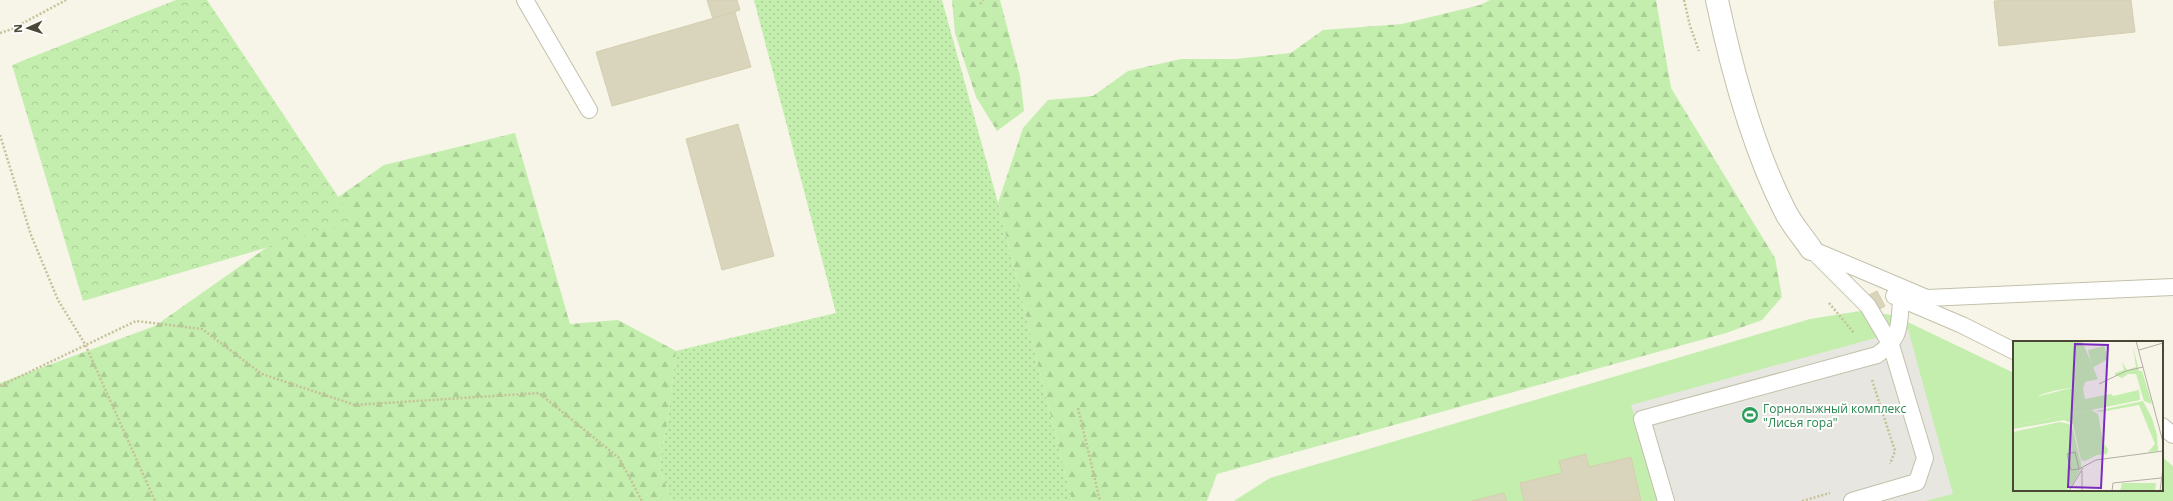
<svg xmlns="http://www.w3.org/2000/svg" width="2173" height="501" viewBox="0 0 2173 501" font-family="'Open Sans',sans-serif">
<style>
.grass{fill:url(#grass-dots)}
.forest{fill:url(#forest-firs)}
.park{fill:url(#park-crowns)}
.pitch{fill:#c3eead}
.parking{fill:#e7e6e0}
.building{fill:#d9d4bc;stroke:#d5ceaf}
.lines{fill:none;stroke-linecap:round;stroke-linejoin:round}
.service-casing{stroke:#c3c0aa;stroke-width:18}
.minor-casing{stroke:#c3c0aa;stroke-width:24}
.path{stroke:#c6c099;stroke-width:2.5;stroke-dasharray:2 2;stroke-linecap:butt}
.service{stroke:#fff;stroke-width:16}
.minor{stroke:#fff;stroke-width:22}
.labels{text-anchor:middle;dominant-baseline:central;stroke-width:4;stroke-linejoin:round;paint-order:stroke}
.leisure-label{font-size:12px;fill:#27864d;stroke:#fff;text-anchor:start}
.inset-road{fill:none;stroke:#b1afa1;stroke-width:1}
.view{fill:#7b2cbf;fill-opacity:0.15;stroke:#7b2cbf;stroke-width:2}
.inset-edge{fill:none;stroke:#4a4736;stroke-width:2}
</style>
<defs>
<pattern id="grass-dots" width="8" height="8" patternUnits="userSpaceOnUse"><rect width="8" height="8" fill="#c3eead"/><path d="M2 2h.1M6 6h.1" fill="none" stroke="#a9cd95" stroke-width="1.8" stroke-linecap="round"/></pattern>
<pattern id="forest-firs" width="22" height="20" patternUnits="userSpaceOnUse"><rect width="22" height="20" fill="#c3eead"/><path d="M5 1l3.5 6h-7zM16 11l3.5 6h-7z" fill="#a9cd95"/></pattern>
<pattern id="park-crowns" width="20" height="18" patternUnits="userSpaceOnUse"><rect width="20" height="18" fill="#c3eead"/><path d="M2 6a3 3 0 1 1 6 0M12 15a3 3 0 1 1 6 0" fill="none" stroke="#a9cd95"/></pattern>
</defs>
<rect width="100%" height="100%" fill="#f6f5e8"/>
<path class="grass" d="M754 0H942L998 203 1072 501H672L659 468 669 409 676 351 836 313Z"/>
<g class="forest">
<path d="M952 0H1000L1020 76 1024 111 997 131 976 97 955 33Z"/>
<path d="M1490 0H1656L1671 88 1775 258 1782 297 1762 320 1726 333 1217 474 1207 501H1072L998 203 1023 128 1048 100 1093 96 1128 71 1181 59H1236L1291 53 1323 30 1402 24 1480 5Z"/>
<path d="M515 133 570 324 618 320 676 351 669 409 659 468 672 501H0V383L155 326 384 165Z"/>
</g>
<path class="park" d="M176 0H207L355 222 83 301 12 65Z"/>
<path class="pitch" d="M1860 311 1893 315 2014 373V490H2162V457L2173 466V501H1234L1270 478 1810 319Z"/>
<path class="parking" d="M1908 329 1953 494 1926 501H1658L1631 405Z"/>
<g class="building">
<path d="M707 0H737L740 10 713 19Z"/>
<path d="M2007 0H2131L2135 32 1999 46 1994 1Z"/>
<path d="M735 12 751 67 612 106 596 52Z"/>
<path d="M738 124 774 256 722 270 686 139Z"/>
<path d="M1877 291 1885 306 1876 311 1869 295Z"/>
<path d="M1586 454 1589 467 1631 457 1641 501H1524L1520 483 1562 473 1559 461Z"/>
<path d="M1504 493 1507 501H1472Z"/>
</g>
<g class="lines">
<g class="service-casing">
<g id="service">
<path d="M525 0 589 110"/>
<path d="M1811 249 1927 298 2173 287"/>
<path d="M1816 254 1868 306 1891 345 1925 458 1917 482 1852 501"/>
<path d="M1894 296 1962 325 2014 351"/>
<path d="M2162 426 2173 435"/>
<path d="M1666 501 1642 419 1877 355C1901 338 1899 328 1901 300"/>
</g>
</g>
<g class="minor-casing">
<path id="minor" d="M1717 0C1732 71 1752 146 1785 211 1792 225 1803 237 1811 249"/>
</g>
<g class="path">
<path d="M1684 0 1690 26 1699 51"/>
<path d="M980 4 983 0"/>
<path d="M0 33 12 29 66 0"/>
<path d="M0 135 31 235 58 300 85 344 155 501"/>
<path d="M1829 303 1854 333"/>
<path d="M1872 380 1895 451 1890 464"/>
<path d="M0 386 136 321 202 329 262 374 355 405 539 393 619 458 642 501"/>
<path d="M1078 408 1100 501"/>
<path d="M1802 501 1830 493"/>
</g>
<use href="#service" class="service"/>
<use href="#minor" class="minor"/>
</g>
<defs>
<g id="stadium-disc" transform="scale(0.9)"><circle r="9.5" fill="#2e9e5b" stroke="#fff"/><path d="M0-5a6.5 5 0 1 0 0 10a6.5 5 0 1 0 0-10ZM-3.5-1.8h7v3.6h-7Z" fill="#fff"/></g>
</defs>
<g fill-rule="evenodd">
<use href="#stadium-disc" x="1750" y="415"/>
</g>
<g class="labels">
<g class="leisure-label">
<text x="1763" y="408">Горнолыжный комплекс<tspan x="1763" dy="14">"Лисья гора"</tspan></text>
</g>
</g>
<g transform="translate(2013 341)">
<rect width="150" height="150" fill="#f6f5e8"/>
<path d="M62 46 70 48 72 58 98 53 100 55 126 49 127 59 0 85V62ZM109 142H143L142 150H107Z" fill="#c3eead"/>
<path d="M0 0H69L85 38 72 41 70 48 62 46 40 50 27 54 21 59 0 62ZM120 5 126 30H129L139 63 131 60 123 33H115L109 37 102 34V32L111 29 109 21 114 29 123 26ZM130 60 139 77 144 94 145 110 135 111 142 103 126 64 87 71 83 70ZM78 69 85 73 90 102 95 108 94 113 84 114 72 120 68 119 60 83 51 79 0 88V85Z" fill="#c3eead"/>
<path d="M91 5 95 18 79 27 75 9Z" fill="#c3eead"/>
<path d="M47 81 56 83 59 86 68 122V128L59 144 53 150H0V91Z" fill="#c3eead"/>
<path class="inset-road" d="M123 0 150 101M126 9 150 2M86 43 113 30 130 26M66 128 62 111 54 113 58 129 66 128 83 119 150 110M56 150 70 127M69 150V130M99 150 100 142 148 137M147 150 150 127"/>
<path class="view" d="M62 3 95 4 88 147 55 146Z"/>
<rect width="150" height="150" class="inset-edge"/>
</g>
<g transform="translate(28 28) rotate(267)" stroke="#ffffff" stroke-width="3" paint-order="stroke">
<path d="M0-3L7 15L0 10L-7 15Z" fill="#4a4736"/>
<text y="-6" font-size="11" font-weight="bold" text-anchor="middle" fill="#4a4736">N</text>
</g>
</svg>
